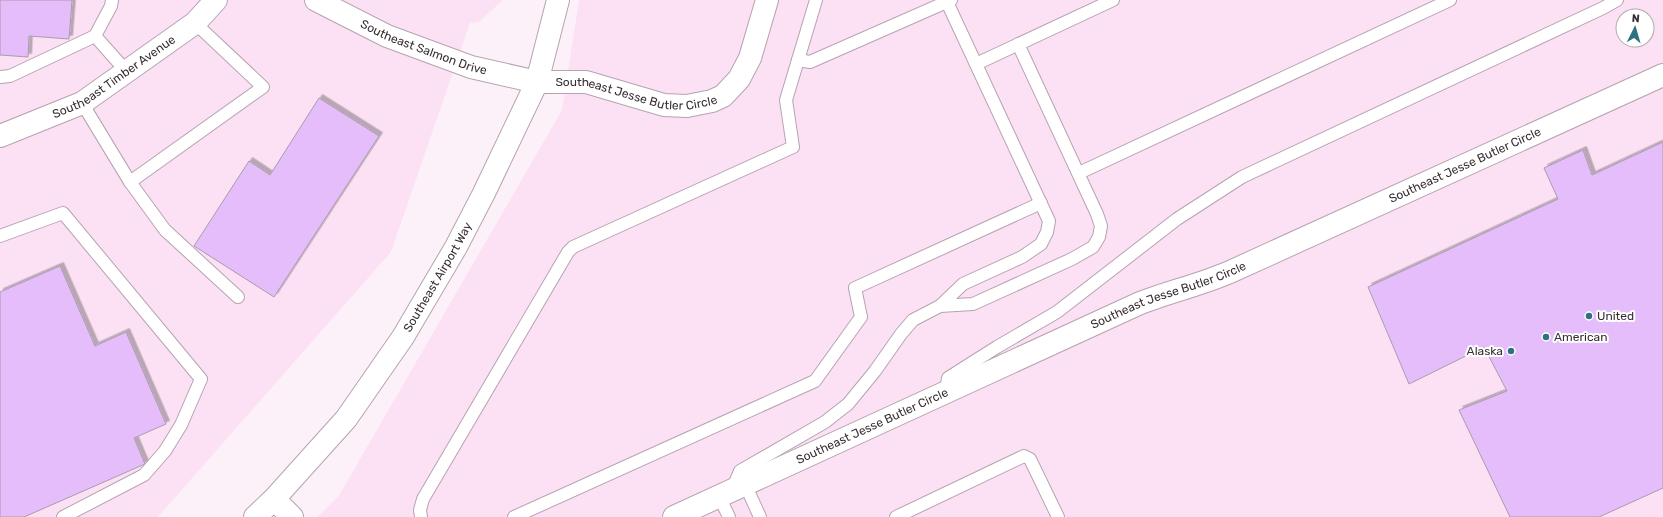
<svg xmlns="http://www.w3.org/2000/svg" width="1663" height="517" viewBox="0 0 1663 517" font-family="Rubik,sans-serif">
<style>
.built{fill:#fce1f4;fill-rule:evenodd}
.building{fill:#e4bdfa;stroke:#a79cad;filter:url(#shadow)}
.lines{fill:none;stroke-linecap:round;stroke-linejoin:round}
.lane-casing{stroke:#b6a3b0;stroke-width:14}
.street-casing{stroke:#b6a3b0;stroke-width:24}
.secondary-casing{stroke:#b6a3b0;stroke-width:24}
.lane{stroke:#fff;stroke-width:12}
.street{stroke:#fff;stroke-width:22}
.secondary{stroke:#fff;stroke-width:22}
.poi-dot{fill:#2d7182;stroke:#fff;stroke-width:1.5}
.labels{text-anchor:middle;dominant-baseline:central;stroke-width:4;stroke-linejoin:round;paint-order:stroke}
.street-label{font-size:12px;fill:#362e33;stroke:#fff}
.poi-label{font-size:12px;fill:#362e33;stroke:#fff;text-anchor:start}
</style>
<defs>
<filter id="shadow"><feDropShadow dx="3.5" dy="-3.5" stdDeviation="0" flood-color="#0004"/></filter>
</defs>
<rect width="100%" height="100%" fill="#fdf1f9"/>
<g class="built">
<path d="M0 0H503L479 22 470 23 391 252 158 517H0Z"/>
<path d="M579 0H1663V517H317L338 497 562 110ZM1623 16H1647V40H1623Z"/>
</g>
<g class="building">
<path d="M0 0H72L69 39 29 36 28 57 0 55Z"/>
<path d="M319 98 379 136 274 297 194 246 249 161 270 175Z"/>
<path d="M1663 142V488L1599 517H1510L1459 410 1507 391 1484 347 1409 384 1368 287 1558 199 1544 168 1583 150 1592 175Z"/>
<path d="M60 266 95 346 126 332 166 424 134 438 145 464 24 517H0V292Z"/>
</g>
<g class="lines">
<g class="lane-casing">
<g id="lane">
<path d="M112 0 111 6 95 36 127 72"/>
<path d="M798 60 810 62 951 0"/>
<path d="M976 64 1113 0"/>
<path d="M0 77 10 76 95 36"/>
<path d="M82 103 130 182 165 230 238 297"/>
<path d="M1079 173 1450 0"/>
<path d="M130 182 263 87 195 23"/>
<path d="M0 236 63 213 201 379 181 425 165 451 144 475 63 517"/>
<path d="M940 306 963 284 1022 257 1041 244 1047 232 1049 221 947 2"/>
<path d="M946 392 948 378 997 347 1057 312 1177 219 1242 177 1603 8 1617 0"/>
<path d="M745 484 760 517"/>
<path d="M732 490 740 471 825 422 848 404 875 371 901 334 913 320 940 306 973 304 1072 259 1093 247 1099 237 1101 226 1097 214 1018 44"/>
<path d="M719 496 729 517"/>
<path d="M421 517 420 510 423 499 568 252 573 247 793 147 786 100 816 0"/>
<path d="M514 517 815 381 861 317 855 288 1041 203"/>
<path d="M896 517 1024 456 1030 459 1058 517"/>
</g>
</g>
<g class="street-casing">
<g id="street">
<path id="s1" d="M316 0 387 36 471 67 537 82H586L664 105 687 106 712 101 723 96 739 79 750 58 767 0"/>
<path id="s2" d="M0 136 82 103 195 23 216 0"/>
<path d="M274 499 292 517"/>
<path id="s3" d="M674 517 1138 304C1168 292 1200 285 1230 272L1663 75"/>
</g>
</g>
<g class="secondary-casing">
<g id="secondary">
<path id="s4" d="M255 517 274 499 346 419 403 337 456 247 484 193 537 82 558 0"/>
</g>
</g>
<use href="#lane" class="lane"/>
<use href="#street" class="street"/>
<use href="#secondary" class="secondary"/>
</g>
<g class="poi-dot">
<circle cx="1589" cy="316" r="4"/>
<circle cx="1546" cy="337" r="4"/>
<circle cx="1511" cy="351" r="4"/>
</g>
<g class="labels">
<g class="street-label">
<text stroke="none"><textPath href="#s1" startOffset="118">Southeast Salmon Drive</textPath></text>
<text stroke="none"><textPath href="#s2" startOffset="129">Southeast Timber Avenue</textPath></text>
<text stroke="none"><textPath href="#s1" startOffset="338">Southeast Jesse Butler Circle</textPath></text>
<text stroke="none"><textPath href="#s3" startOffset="866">Southeast Jesse Butler Circle</textPath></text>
<text stroke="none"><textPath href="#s4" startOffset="303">Southeast Airport Way</textPath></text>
<text stroke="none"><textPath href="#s3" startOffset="542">Southeast Jesse Butler Circle</textPath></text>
<text stroke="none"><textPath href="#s3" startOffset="218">Southeast Jesse Butler Circle</textPath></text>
</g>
<g class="poi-label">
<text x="1597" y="316">United</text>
<text x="1554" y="337">American</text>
<text x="1503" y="351" text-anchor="end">Alaska</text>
</g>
</g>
<g transform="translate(1635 28) rotate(5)"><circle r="19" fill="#ffffff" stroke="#afabad"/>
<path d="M0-3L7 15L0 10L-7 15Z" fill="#2d7182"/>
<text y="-6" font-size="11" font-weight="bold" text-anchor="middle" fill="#362e33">N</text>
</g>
</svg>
